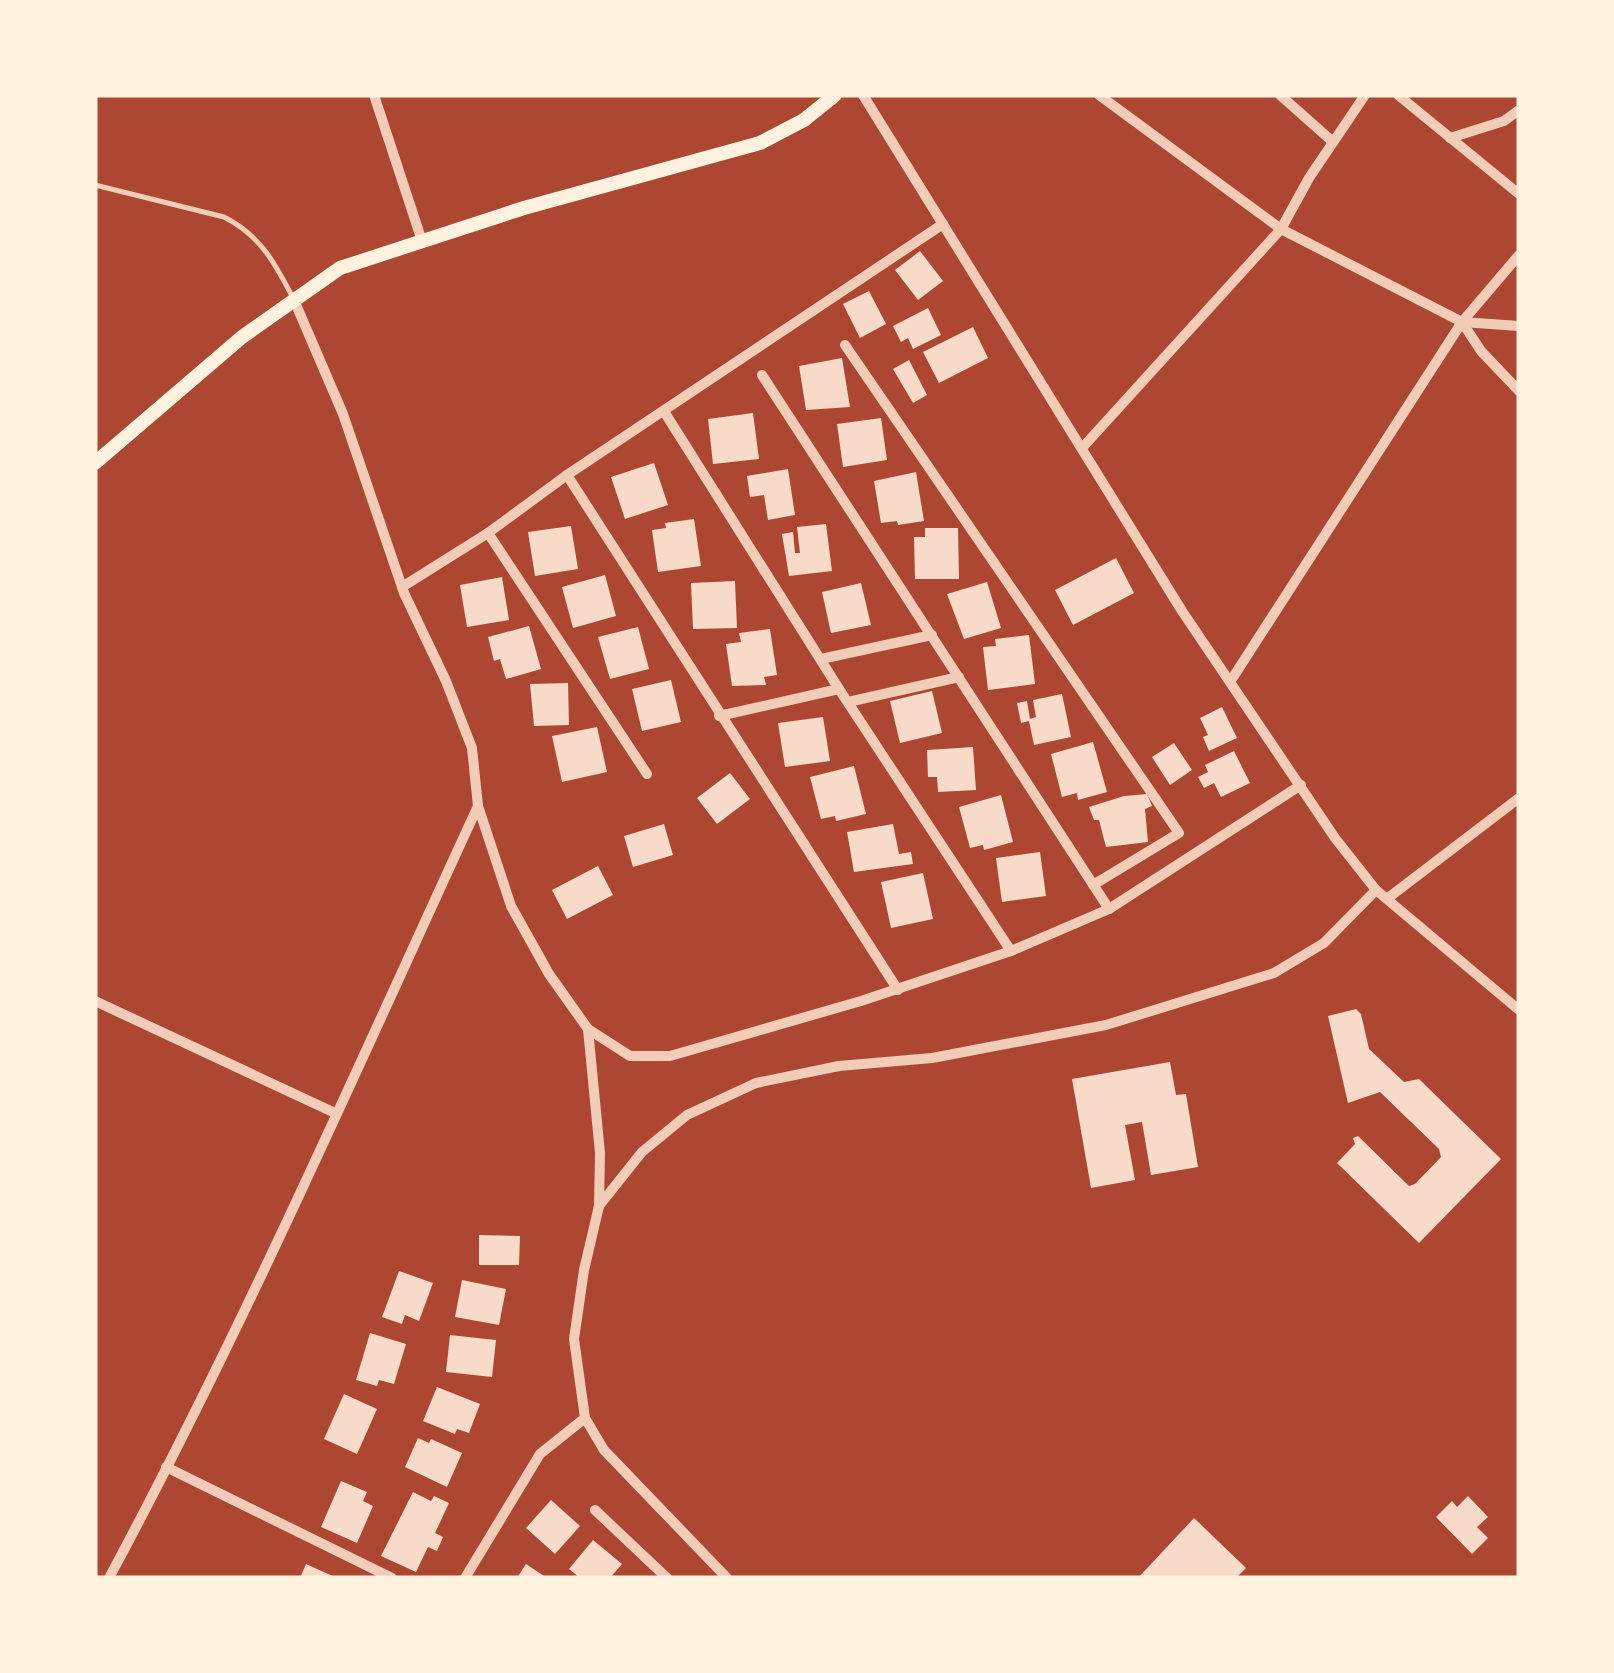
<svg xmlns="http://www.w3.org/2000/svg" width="1614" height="1673" viewBox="0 0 1614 1673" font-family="'Asap Condensed',sans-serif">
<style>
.green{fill:#ae4732}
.building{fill:#f7dbc8}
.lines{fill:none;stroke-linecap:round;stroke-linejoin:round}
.service{stroke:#f1ccb7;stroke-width:5}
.minor{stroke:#f1ccb7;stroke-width:10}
.secondary{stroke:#fff3e0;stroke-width:14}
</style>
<rect width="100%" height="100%" fill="#c8553d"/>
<rect class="green" x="95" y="95" width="1424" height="1483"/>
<g class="building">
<path d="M920 251 943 281 918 300 895 270Z"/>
<path d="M869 291 886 324 860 338 843 304Z"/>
<path d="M928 308 941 335 913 349 908 338 901 342 893 326Z"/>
<path d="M973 327 988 358 939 383 923 352Z"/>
<path d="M842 358 850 407 806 410 799 366Z"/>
<path d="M909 360 927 395 913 403 893 369Z"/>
<path d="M753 413 759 459 713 464 708 419Z"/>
<path d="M881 418 887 460 843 467 837 424Z"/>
<path d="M654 463 668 505 625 519 611 477Z"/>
<path d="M788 469 795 515 768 520 764 495 750 497 747 476Z"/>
<path d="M916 472 924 521 898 525 897 521 881 523 874 481Z"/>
<path d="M694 519 701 566 658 572 652 530 666 528 665 523Z"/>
<path d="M826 524 832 571 789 576 782 534 793 532 795 553H800L797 527Z"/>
<path d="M571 526 578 569 535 576 528 532Z"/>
<path d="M925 528H958L959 579H915L914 537H925Z"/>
<path d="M1116 558 1134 593 1073 625 1055 590Z"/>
<path d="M605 575 616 616 573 628 562 587Z"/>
<path d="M502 577 509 620 467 627 460 585Z"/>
<path d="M735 581 737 628 693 629 691 583Z"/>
<path d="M987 582 1001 628 964 639 947 594Z"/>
<path d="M861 583 871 625 831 633 822 592Z"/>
<path d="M529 626 541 669 506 679 500 659 494 661 488 637Z"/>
<path d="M638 627 649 669 610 679 598 637Z"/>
<path d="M770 629 777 675 764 677 766 685 732 686 726 644 741 642 739 633Z"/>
<path d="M1029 635 1035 684 988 690 983 647 996 646 995 639Z"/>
<path d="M671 680 681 722 642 731 632 689Z"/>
<path d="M568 683 569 725 534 726 530 684Z"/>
<path d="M932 691 942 733 900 743 890 701Z"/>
<path d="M1062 694 1071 737 1034 745 1029 721 1021 723 1017 703 1027 701 1030 719 1036 717 1033 700Z"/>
<path d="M1222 707 1237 738 1209 751 1203 737 1208 735 1200 718Z"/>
<path d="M823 717 830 761 785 767 778 723Z"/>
<path d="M597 727 607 772 562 782 552 736Z"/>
<path d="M1093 742 1107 792 1078 800 1077 793 1062 797 1051 754Z"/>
<path d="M1174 743 1192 770 1170 785 1152 757Z"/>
<path d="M973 747 976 790 938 792 937 777H928L927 750Z"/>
<path d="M1234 751 1250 783 1221 797 1214 783 1204 788 1198 777 1208 772 1205 765Z"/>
<path d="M854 766 866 814 836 821 835 816 821 819 810 777Z"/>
<path d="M730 773 750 799 717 824 697 798Z"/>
<path d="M1147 794 1152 806 1145 809 1148 842 1106 847 1099 820H1094L1089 807 1124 796Z"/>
<path d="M1001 795 1013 842 984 850 983 845 970 848 959 807Z"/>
<path d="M664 824 673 855 633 867 624 836Z"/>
<path d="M893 824 899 854 911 852 913 864 854 872 847 832Z"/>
<path d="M1040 852 1046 896 1002 902 996 858Z"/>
<path d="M598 866 613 895 567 919 552 890Z"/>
<path d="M923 873 933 919 891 928 881 882Z"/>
<path d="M1356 1009 1361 1014 1369 1049 1404 1082 1419 1079 1501 1159 1419 1243 1337 1163 1355 1144 1353 1138 1358 1136 1409 1186 1415 1184 1441 1157 1439 1149 1380 1092 1348 1103 1328 1016Z"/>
<path d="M1170 1062 1176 1095 1186 1094 1198 1167 1151 1175 1142 1122 1125 1125 1135 1180 1091 1188 1072 1079Z"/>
<path d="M479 1235 520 1236 519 1265H479Z"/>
<path d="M399 1271 433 1283 419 1321 405 1315 402 1324 382 1317Z"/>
<path d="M462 1280 506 1289 499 1325 455 1317Z"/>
<path d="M370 1333 406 1344 394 1384 379 1380 377 1386 356 1380Z"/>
<path d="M450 1335 496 1340 492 1377 446 1372Z"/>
<path d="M437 1387 480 1404 469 1433 457 1429 455 1434 423 1421Z"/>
<path d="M344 1394 377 1409 357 1454 324 1439Z"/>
<path d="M418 1438 429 1443 431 1439 462 1453 447 1487 405 1467Z"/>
<path d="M341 1481 367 1492 363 1501 373 1506 357 1543 321 1527Z"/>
<path d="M413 1492 431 1501 434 1496 449 1503 435 1533 443 1537 437 1551 428 1547 416 1572 381 1556Z"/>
<path d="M1468 1496 1488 1517 1477 1527 1488 1538 1472 1554 1436 1517 1452 1501 1457 1507Z"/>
<path d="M551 1500 580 1526 555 1554 526 1528Z"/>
<path d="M1194 1518 1246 1568 1236 1578H1138Z"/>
<path d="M593 1540 622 1564 610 1578H580L569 1569Z"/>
<path d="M306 1564 337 1578H300Z"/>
<path d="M526 1564 547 1578H517Z"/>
</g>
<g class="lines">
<path class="service" d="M95 185 224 217C260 235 275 263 293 298"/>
<g class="minor">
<path d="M374 95 422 241"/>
<path d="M863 95 1182 611 1335 838 1376 890 1519 1010"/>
<path d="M1099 95 1281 229 1462 322 1519 326"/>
<path d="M1280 95 1333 142"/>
<path d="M1398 95 1519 194"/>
<path d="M1450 138 1504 121 1519 110"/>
<path d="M294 300 343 414 404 593 446 681 472 748 478 806 511 906 549 974 588 1029 630 1056H670L861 1001 1011 951 1109 909 1301 785"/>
<path d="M1462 322 1481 351 1519 391"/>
<path d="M845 345 1179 833 1093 885"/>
<path d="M762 375 1109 909"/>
<path d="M665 413 839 689 1011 951"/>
<path d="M1083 447 1281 229 1309 178 1365 95"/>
<path d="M488 533 647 774"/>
<path d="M402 587 488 533 567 475"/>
<path d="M821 659 932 635"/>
<path d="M1230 682 1462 322 1519 255"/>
<path d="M848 702 959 677"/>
<path d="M719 716 839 689"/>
<path d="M1388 898 1519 798"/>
<path d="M898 990 567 475 943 224"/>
<path d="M95 1001 335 1113"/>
<path d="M588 1029 600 1153 599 1206 584 1270 574 1339 585 1418 604 1450 727 1578"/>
<path d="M599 1206 642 1152 687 1115 756 1083 839 1066 932 1058 1106 1025 1274 973 1324 943 1376 890"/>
<path d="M166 1467 392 1578"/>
<path d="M595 1510 667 1578"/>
<path d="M109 1578C244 1327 359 1064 478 806"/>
<path d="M465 1578 540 1454 585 1418"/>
</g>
<path class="secondary" d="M95 463 242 337 340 268 524 208 760 143 804 120 835 95"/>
</g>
<rect width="1614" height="1673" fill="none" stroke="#fff3e0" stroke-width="195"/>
</svg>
